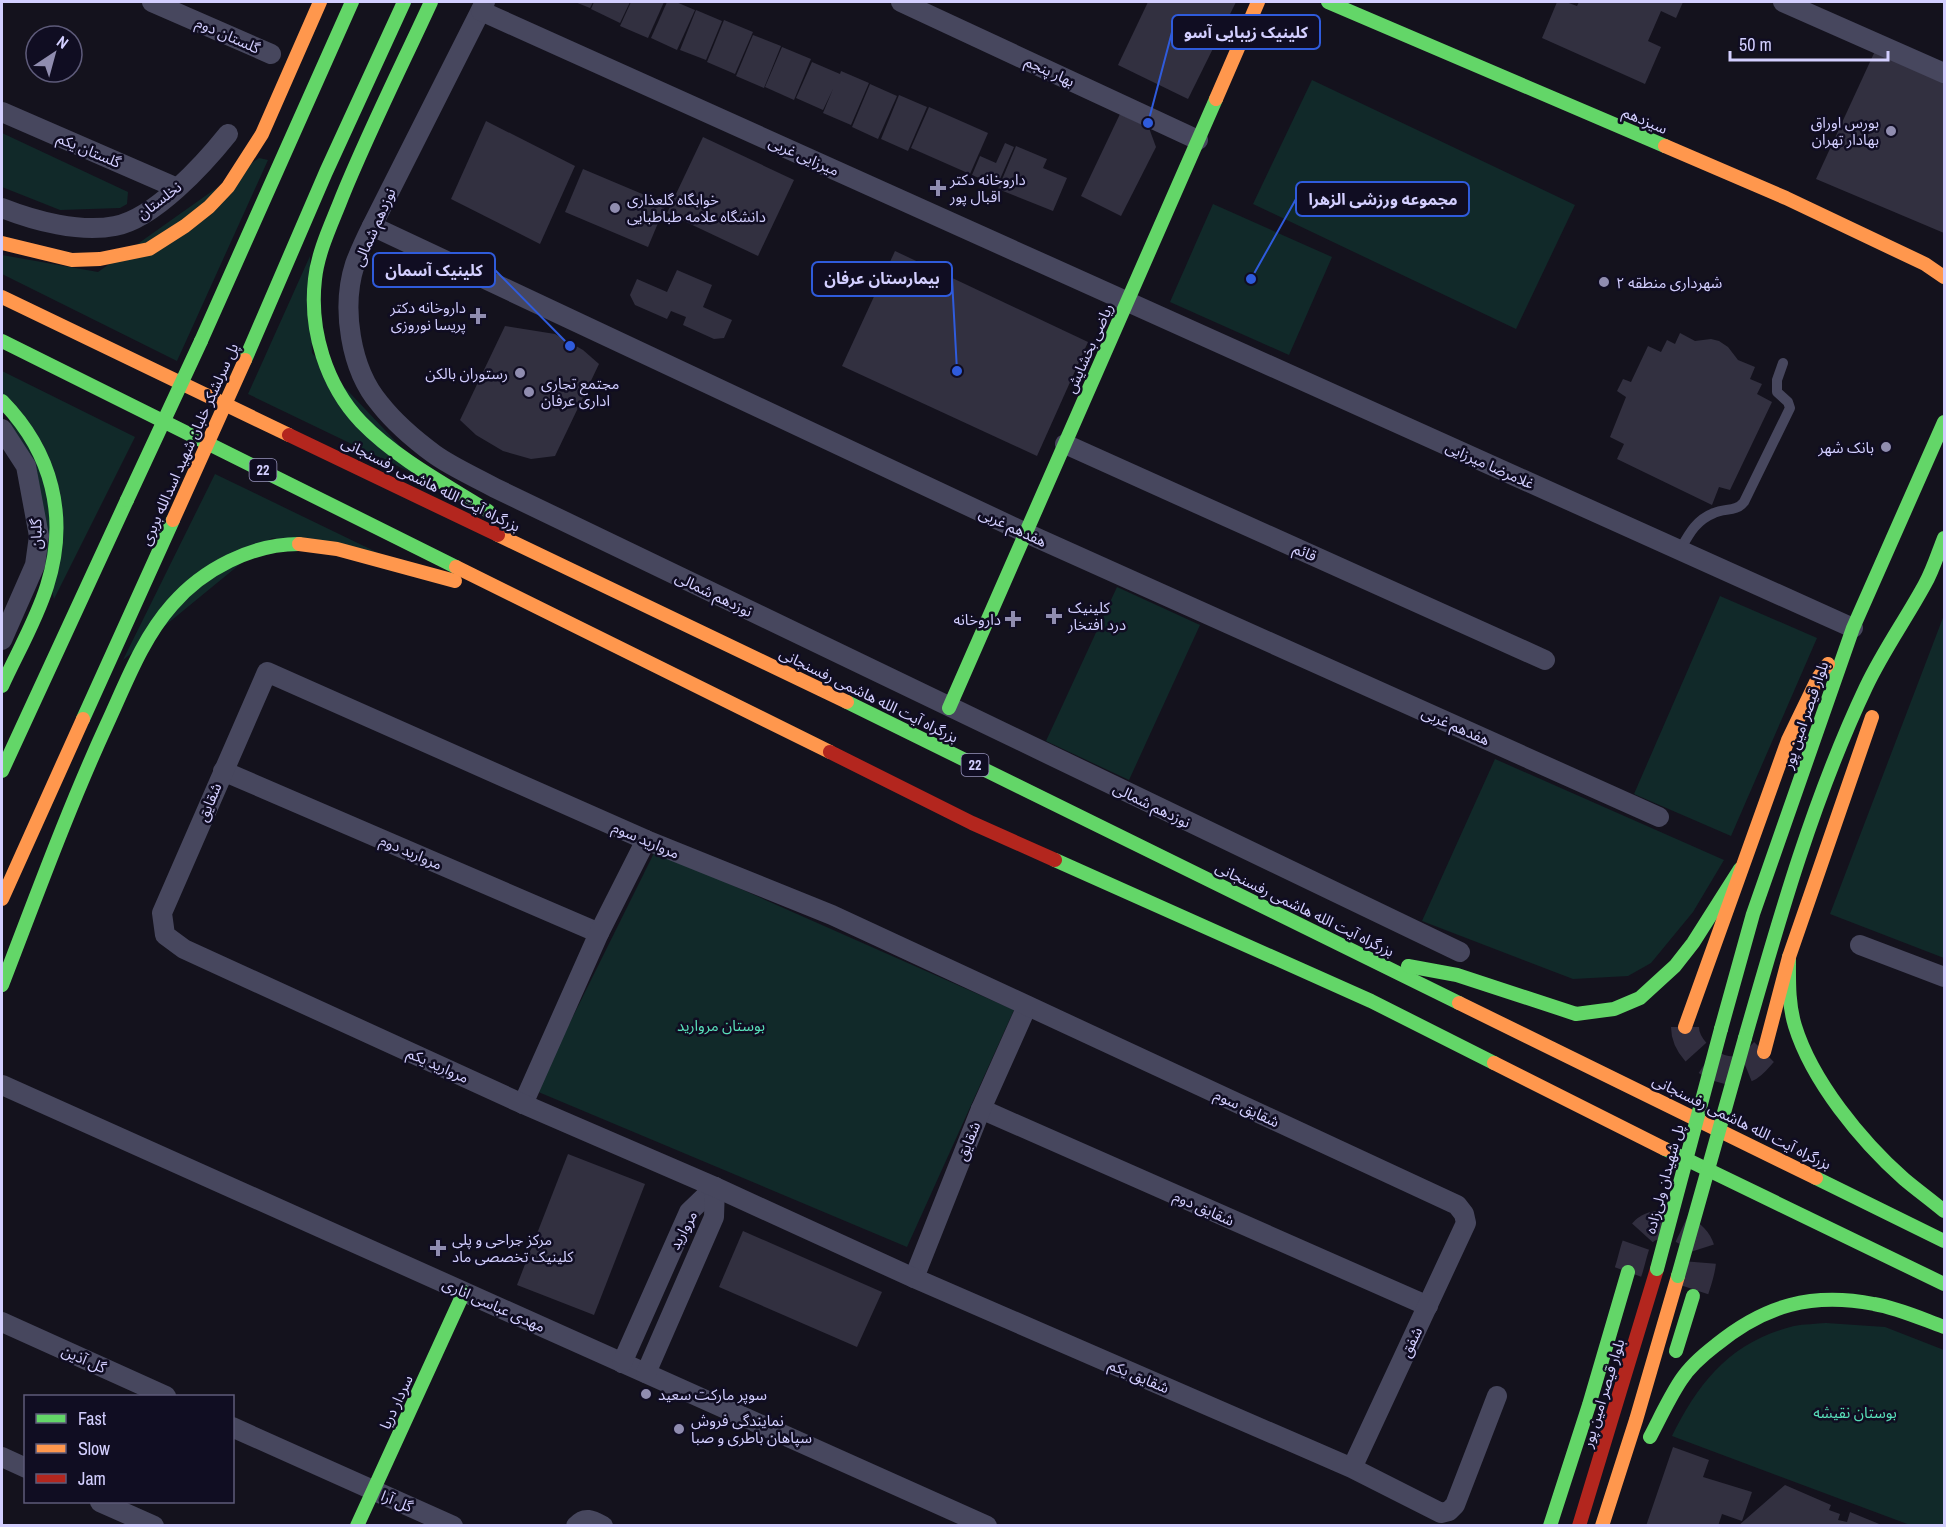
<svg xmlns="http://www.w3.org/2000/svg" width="1946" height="1527" viewBox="0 0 1946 1527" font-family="'Archivo Narrow','Noto Sans Arabic',sans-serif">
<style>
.green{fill:#112929}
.building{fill:#323040}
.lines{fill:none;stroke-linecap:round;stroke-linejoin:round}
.secondary-tunnel{stroke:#312e3f;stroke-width:28;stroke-dasharray:28 14;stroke-linecap:butt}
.lane{stroke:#47475e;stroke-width:10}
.street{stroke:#47475e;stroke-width:20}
.fast{stroke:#63d668;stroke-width:14}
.slow{stroke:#ff974d;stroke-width:14}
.jam{stroke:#b3261e;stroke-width:14}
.fast-bridge{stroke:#63d668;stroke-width:14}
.slow-bridge{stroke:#ff974d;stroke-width:14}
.poi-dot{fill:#908db0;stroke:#100d22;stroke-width:2}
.labels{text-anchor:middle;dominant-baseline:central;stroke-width:5;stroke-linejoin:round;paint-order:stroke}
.shield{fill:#100d22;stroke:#9895bd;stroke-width:1.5}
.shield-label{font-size:14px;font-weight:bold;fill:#d3cfff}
.street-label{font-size:15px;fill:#d3cfff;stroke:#100d22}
.poi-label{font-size:15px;fill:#d3cfff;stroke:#100d22;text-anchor:start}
.park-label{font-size:15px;fill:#59e0ba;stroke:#100d22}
.leader{fill:none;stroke:#2f5bdc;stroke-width:2}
.callout-dot{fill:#2f5bdc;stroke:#100d22;stroke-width:2}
.callout{fill:#100d22;stroke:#2f5bdc;stroke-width:2}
.callout-label{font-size:16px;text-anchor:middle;font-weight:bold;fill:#d3cfff}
</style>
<rect width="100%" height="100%" fill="#14121d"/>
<g class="green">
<path d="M1312 80 1575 205 1516 329 1253 204Z"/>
<path d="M2 133 128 192 127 204 120 208 60 210 2 187Z"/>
<path d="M259 158 268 160 177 361 2 274V255L98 272Z"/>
<path d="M1213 204 1332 257 1289 355 1170 302Z"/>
<path d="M310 256 312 353 437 485 248 394Z"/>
<path d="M2 371 135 437 54 599 2 391Z"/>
<path d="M215 474 399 563 272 538 123 660Z"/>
<path d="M1117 587 1200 625 1129 780 1046 741Z"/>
<path d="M1720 596 1817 638 1731 836 1634 794Z"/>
<path d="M1944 615V958L1830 914Z"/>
<path d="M1495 759 1724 860 1693 912 1651 963 1628 976 1573 979 1422 921Z"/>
<path d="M655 851 1014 1010 907 1247 536 1091Z"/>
<path d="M1826 1323 1885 1327 1944 1350V1525H1910L1672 1436C1699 1381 1732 1341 1794 1326 1804 1324 1816 1324 1826 1323Z"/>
</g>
<g class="building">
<path d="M575 2H593L590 8Z"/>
<path d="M594 2H630L620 23 591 9Z"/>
<path d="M631 2H664L648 38 620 26Z"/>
<path d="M667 2H676L695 10 677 50 651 38Z"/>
<path d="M1148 2H1236L1188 99 1118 65Z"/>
<path d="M1557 2H1566L1577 6 1579 2H1683L1676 18 1661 11 1648 41 1661 47 1645 84 1542 38Z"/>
<path d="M696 10 722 21 706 60 680 50Z"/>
<path d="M724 20 753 32 735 74 707 62Z"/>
<path d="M753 35 781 46 764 88 736 76Z"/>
<path d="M782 47 811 59 794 100 765 87Z"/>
<path d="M1875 51 1944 83V233L1816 179Z"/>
<path d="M812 62 840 74 841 71 869 83 851 125 823 113 833 89 823 110 796 98Z"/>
<path d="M870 84 897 96 878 139 852 127Z"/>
<path d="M899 95 927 107 908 151 881 139Z"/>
<path d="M929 107 988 133 970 174 911 148Z"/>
<path d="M1120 114 1149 128 1156 147 1121 216 1081 196Z"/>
<path d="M486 121 575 166 540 244 451 199Z"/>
<path d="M703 137 794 180 758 256 667 213Z"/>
<path d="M1005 143 1014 147 997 186 972 175 980 156 996 163Z"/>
<path d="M1016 146 1047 159 1043 168 1067 178 1053 211 998 189Z"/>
<path d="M583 169 666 204 648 247 565 212Z"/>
<path d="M895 251 1088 342 1037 456 842 366Z"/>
<path d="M677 270 712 285 703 307 732 320 724 338 714 339 683 325 686 317 671 311 667 319 635 305 630 295 637 279 667 292Z"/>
<path d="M505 326 555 334 583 350 599 364 555 456 531 459 503 451 476 435 460 420Z"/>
<path d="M1680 333 1695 341 1711 339 1719 341 1728 347 1738 360 1755 367 1750 379 1762 384 1757 394 1772 402 1730 490 1719 487 1712 505 1617 459 1624 444 1610 437 1626 397 1617 391 1623 379 1631 382 1648 346 1661 352 1667 340 1675 344Z"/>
<path d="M568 1154 645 1184 594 1315 517 1285Z"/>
<path d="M743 1231 882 1292 857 1347 719 1287Z"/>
<path d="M1673 1447 1709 1460 1703 1477 1752 1492 1742 1521 1722 1514 1718 1526H1646Z"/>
<path d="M1785 1485 1831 1505 1829 1510 1840 1514 1838 1520 1847 1522 1850 1512 1884 1526H1738Z"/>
</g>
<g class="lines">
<g class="secondary-tunnel">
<path d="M1685 1027C1685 1053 1722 1079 1747 1068 1754 1065 1759 1057 1764 1052"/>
<path d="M1628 1272C1632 1261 1634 1246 1640 1236 1654 1214 1695 1227 1701 1250 1705 1265 1697 1282 1693 1296"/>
</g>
<path class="lane" d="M1680 550C1689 534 1696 520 1714 513 1725 508 1736 512 1744 502L1790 408 1788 402 1777 392V380L1783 363"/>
<g class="street">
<path d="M152 2 271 54"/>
<path d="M485 2 372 226C366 238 360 251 355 264 341 307 350 369 380 404 395 423 415 440 434 454 452 467 475 477 495 488L1460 952"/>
<path d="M901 2 1198 140"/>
<path d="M1783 2 1944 73"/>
<path d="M481 11 1853 628"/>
<path d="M2 112 177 188"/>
<path d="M2 208C35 221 80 233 115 226 154 219 204 164 228 134"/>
<path d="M372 226 1026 533 1659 817"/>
<path d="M2 429 26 466 39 536 35 565 2 640"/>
<path d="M1065 444 1545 660"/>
<path d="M223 771 599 933"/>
<path d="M1860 945 1944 977"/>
<path d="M2 1085 987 1526"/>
<path d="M523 1104 599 933 646 840"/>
<path d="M981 1109 1428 1306"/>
<path d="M914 1278 981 1109 1027 1006"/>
<path d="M2 1322 166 1396"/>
<path d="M622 1363 689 1212 715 1187"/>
<path d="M646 1373 714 1217 715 1187"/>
<path d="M232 1427 453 1526"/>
<path d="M2 1457 26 1468"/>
<path d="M1352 1468 1466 1223 1464 1214 1457 1205 832 915 646 840 267 672 162 913 165 935 184 949 523 1104 715 1187 914 1278 1352 1468 1441 1513 1449 1511 1455 1505 1497 1396"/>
<path d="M100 1502 154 1526"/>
<path d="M576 1526C585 1516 592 1520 603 1526"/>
</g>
<g class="fast">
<path d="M431 2C401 67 369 131 342 197 332 223 318 251 315 279 309 330 326 385 361 422 397 459 445 484 488 511"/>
<path d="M1328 2 1665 146"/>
<path d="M2 341 456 567"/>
<path d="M201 341 352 2"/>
<path d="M245 360 326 172 404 2"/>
<path d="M2 401C52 452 69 517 47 586 36 621 17 653 2 686"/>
<path d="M847 702 1459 1003"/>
<path d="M949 708 1216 99"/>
<path d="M83 719 173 520"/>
<path d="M2 771 127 500"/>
<path d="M1055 860 1371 1001 1494 1063"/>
<path d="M1789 957C1789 980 1788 1003 1795 1026 1812 1081 1861 1141 1904 1179 1917 1190 1931 1200 1944 1211"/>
<path d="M1408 966 1457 975 1576 1014 1614 1009 1640 998 1675 966 1693 943 1740 869"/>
<path d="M2 985C36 897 68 809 107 724 126 683 142 639 172 605 203 569 252 544 299 544"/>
<path d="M1721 1029 1753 914 1853 628 1944 422"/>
<path d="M1745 1038C1779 919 1813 799 1866 687 1883 651 1906 619 1925 584 1933 570 1938 553 1944 538"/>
<path d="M1665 1149 1944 1284"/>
<path d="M1816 1178 1944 1241"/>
<path d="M1676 1351 1693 1296"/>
<path d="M1650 1437C1660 1418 1669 1398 1681 1380 1690 1366 1703 1355 1716 1345 1765 1305 1812 1292 1874 1304 1898 1308 1922 1319 1944 1327"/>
<path d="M357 1526 464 1292"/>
<path d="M1550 1526 1589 1405 1628 1272"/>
</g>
<g class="slow">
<path d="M1216 99 1258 2"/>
<path d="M1665 146 1786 198 1925 264 1944 277"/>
<path d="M2 243 72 260 100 259 149 249 185 226 209 207 228 187 262 134 320 2"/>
<path d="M2 297 289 435"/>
<path d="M498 535 847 702"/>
<path d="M299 544 337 549 455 581"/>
<path d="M456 567 830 752"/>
<path d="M2 899 83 719"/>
<path d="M1459 1003 1816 1178"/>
<path d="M1685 1027 1788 740 1818 678 1828 664"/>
<path d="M1764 1052 1789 957 1872 717"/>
<path d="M1494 1063 1665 1149"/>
<path d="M1602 1526 1636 1420 1678 1276"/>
</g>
<g class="jam">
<path d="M289 435 498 535"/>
<path d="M830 752 972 823 1055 860"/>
<path d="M1579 1526 1657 1269"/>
</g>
<g class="fast-bridge">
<path d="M127 500 201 341"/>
<path d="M1657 1269 1721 1029"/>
<path d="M1678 1276 1745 1038"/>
</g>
<path class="slow-bridge" d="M173 520 245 360"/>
</g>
<g class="poi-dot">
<circle cx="1891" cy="131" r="6"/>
<path d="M935 179h6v6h6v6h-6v6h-6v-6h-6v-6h6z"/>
<circle cx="615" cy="208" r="6"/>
<circle cx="1604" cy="282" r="6"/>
<path d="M475 307h6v6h6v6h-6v6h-6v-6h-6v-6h6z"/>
<circle cx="520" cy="373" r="6"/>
<circle cx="529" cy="392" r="6"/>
<circle cx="1886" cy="447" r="6"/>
<path d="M1051 607h6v6h6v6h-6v6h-6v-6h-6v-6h6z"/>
<path d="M1010 610h6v6h6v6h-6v6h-6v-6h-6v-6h6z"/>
<path d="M435 1239h6v6h6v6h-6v6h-6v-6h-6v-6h6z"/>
<circle cx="646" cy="1394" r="6"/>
<circle cx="679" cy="1429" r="6"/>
</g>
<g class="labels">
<g class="shield">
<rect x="249.5" y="459" width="27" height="22" rx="4.5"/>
<rect x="961.5" y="754" width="27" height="22" rx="4.5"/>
</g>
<g class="shield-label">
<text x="263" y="470">22</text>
<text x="975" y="765">22</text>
</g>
<g class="street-label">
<text transform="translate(228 35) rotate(24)">گلستان دوم</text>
<text transform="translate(1050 71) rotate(25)">بهار پنجم</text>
<text transform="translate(1645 120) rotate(23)">سیزدهم</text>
<text transform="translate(89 150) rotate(23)">گلستان یکم</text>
<text transform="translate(804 156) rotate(24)">میرزایی غربی</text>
<text transform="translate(159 200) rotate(-37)">نخلستان</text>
<text transform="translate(374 227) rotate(-66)">نوزدهم شمالی</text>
<text transform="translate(1089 348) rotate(-66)">ریاضی بخشایش</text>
<text transform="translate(189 444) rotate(-66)">پل سرلشکر خلبان شهید اسدالله بربری</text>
<text transform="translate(1490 465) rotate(24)">غلامرضا میرزایی</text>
<text transform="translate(431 484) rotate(26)">بزرگراه آیت الله هاشمی رفسنجانی</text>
<text transform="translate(1013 527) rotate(25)">هفدهم غربی</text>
<text transform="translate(36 534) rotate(-91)">گلبان</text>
<text transform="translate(1305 552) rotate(24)">قائم</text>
<text transform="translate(714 594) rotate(26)">نوزدهم شمالی</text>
<text transform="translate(869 695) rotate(26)">بزرگراه آیت الله هاشمی رفسنجانی</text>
<text transform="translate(1805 715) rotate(-71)">بلوار قیصر امین پور</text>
<text transform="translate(1456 726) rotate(24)">هفدهم غربی</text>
<text transform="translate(209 802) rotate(-67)">شقایق</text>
<text transform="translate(1152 805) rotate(26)">نوزدهم شمالی</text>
<text transform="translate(646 840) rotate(23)">مروارید سوم</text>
<text transform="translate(411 852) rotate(23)">مروارید دوم</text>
<text transform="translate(1305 909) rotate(26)">بزرگراه آیت الله هاشمی رفسنجانی</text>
<text transform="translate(438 1065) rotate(24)">مروارید یکم</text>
<text transform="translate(1247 1108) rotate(25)">شقایق سوم</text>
<text transform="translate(1742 1122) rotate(26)">بزرگراه آیت الله هاشمی رفسنجانی</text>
<text transform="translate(968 1141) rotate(-68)">شقایق</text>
<text transform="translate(1664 1179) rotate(-75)">پل شهیدان ولی‌زاده</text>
<text transform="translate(1204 1208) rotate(24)">شقایق دوم</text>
<text transform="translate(683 1230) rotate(-62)">مروارید</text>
<text transform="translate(494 1305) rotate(24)">مهدی عباسی اناری</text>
<text transform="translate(1411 1342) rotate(-65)">شفق</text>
<text transform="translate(84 1359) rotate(24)">گل آذین</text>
<text transform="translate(1139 1376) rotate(23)">شقایق یکم</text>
<text transform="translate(1603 1393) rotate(-73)">بلوار قیصر امین پور</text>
<text transform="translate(396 1402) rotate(-65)">سردار دریا</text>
<text transform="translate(397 1501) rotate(23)">گل آرا</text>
</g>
<g class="poi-label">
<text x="1879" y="122" text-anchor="end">بورس اوراق<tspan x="1879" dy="17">بهادار تهران</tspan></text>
<text x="950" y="179">داروخانه دکتر<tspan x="950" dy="17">اقبال پور</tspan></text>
<text x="627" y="199">خوابگاه گلعذاری<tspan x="627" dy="17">دانشگاه علامه طباطبایی</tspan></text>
<text x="1616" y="282">شهرداری منطقه ۲</text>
<text x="466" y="307" text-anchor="end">داروخانه دکتر<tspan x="466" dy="17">پریسا نوروزی</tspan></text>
<text x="508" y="373" text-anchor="end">رستوران بالکن</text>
<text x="541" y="383">مجتمع تجاری<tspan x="541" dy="17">اداری عرفان</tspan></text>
<text x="1874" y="447" text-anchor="end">بانک شهر</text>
<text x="1068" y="607">کلینیک<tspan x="1068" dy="17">درد افتخار</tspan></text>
<text x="1001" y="619" text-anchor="end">داروخانه</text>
<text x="452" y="1239">مرکز جراحی و پلی<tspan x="452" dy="17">کلینیک تخصصی ماد</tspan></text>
<text x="658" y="1394">سوپر مارکت سعید</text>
<text x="691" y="1420">نمایندگی فروش<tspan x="691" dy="17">سپاهان باطری و صبا</tspan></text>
</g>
<g class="park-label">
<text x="721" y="1025">بوستان مروارید</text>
<text x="1855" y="1412">بوستان نقیشه</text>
</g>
</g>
<path class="leader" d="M1148 123L1172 32M1251 279L1296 199M570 346L495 270M957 371L952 279"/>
<g class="callout-dot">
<circle cx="1148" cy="123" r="6"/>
<circle cx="1251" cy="279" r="6"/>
<circle cx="570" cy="346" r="6"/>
<circle cx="957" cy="371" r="6"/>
</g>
<g class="callout">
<rect x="1172" y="15" width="148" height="34" rx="6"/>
<rect x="1296" y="182" width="173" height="34" rx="6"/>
<rect x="373" y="253" width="122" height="34" rx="6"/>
<rect x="812" y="262" width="140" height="34" rx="6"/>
</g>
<g class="callout-label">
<text x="1246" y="38">کلینیک زیبایی آسو</text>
<text x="1383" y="205">مجموعه ورزشی الزهرا</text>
<text x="434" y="276">کلینیک آسمان</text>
<text x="882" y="284">بیمارستان عرفان</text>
</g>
<rect width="1946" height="1527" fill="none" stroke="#d3cfff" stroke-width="6"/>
<rect x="24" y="1395" width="210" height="108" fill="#100d22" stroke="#5e5b7a" stroke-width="1.5"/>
<rect x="36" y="1414" width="30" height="9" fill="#63d668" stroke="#5e5b7a" stroke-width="1.5"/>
<text x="78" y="1425" font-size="18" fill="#d3cfff">Fast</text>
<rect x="36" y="1444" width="30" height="9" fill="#ff974d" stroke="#5e5b7a" stroke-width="1.5"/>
<text x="78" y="1455" font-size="18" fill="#d3cfff">Slow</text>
<rect x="36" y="1474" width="30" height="9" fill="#b3261e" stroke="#5e5b7a" stroke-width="1.5"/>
<text x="78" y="1485" font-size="18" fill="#d3cfff">Jam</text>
<g transform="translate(54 54) rotate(36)"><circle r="28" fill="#100d22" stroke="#5e5b7a" stroke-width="1.5"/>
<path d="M0-4.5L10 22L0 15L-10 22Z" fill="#908db0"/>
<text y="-9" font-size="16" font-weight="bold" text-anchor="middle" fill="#d3cfff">N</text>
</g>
<path d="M1730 51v9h158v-9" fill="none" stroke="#d3cfff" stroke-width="3"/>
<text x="1739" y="51" font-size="18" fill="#d3cfff" stroke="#100d22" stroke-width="4.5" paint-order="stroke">50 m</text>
</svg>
